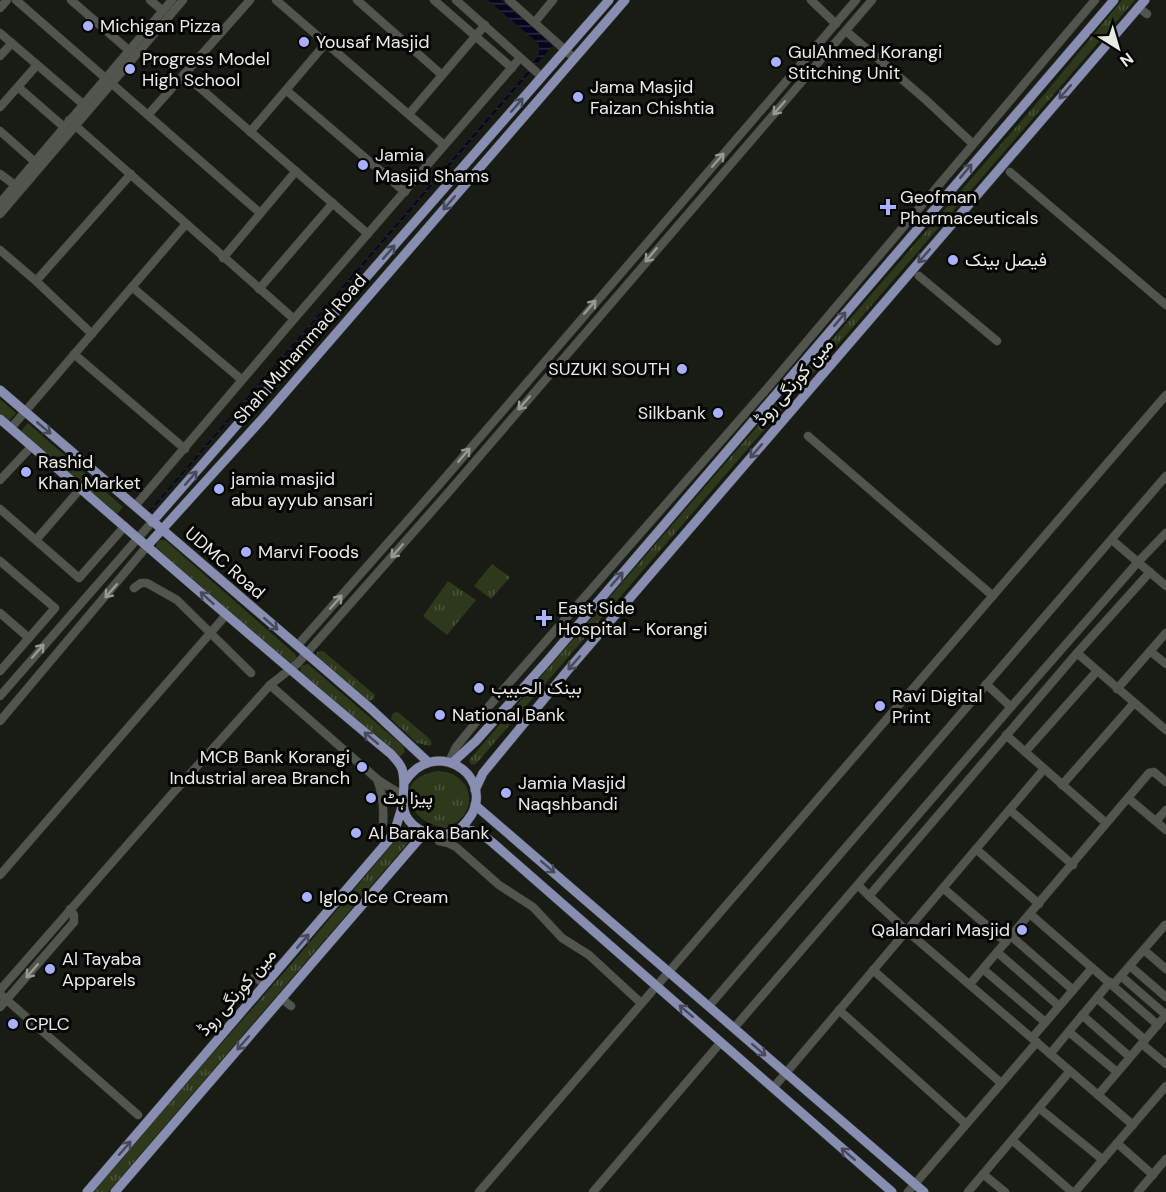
<svg xmlns="http://www.w3.org/2000/svg" width="1166" height="1192" viewBox="0 0 1166 1192" font-family="'DM Sans',Vazirmatn,sans-serif">
<style>
.grass{fill:url(#grass-tufts)}
.water{fill:url(#water-rules)}
.lines{fill:none;stroke-linecap:round;stroke-linejoin:round}
.minor-casing{stroke:#373935;stroke-width:9}
.major-casing{stroke:#373935;stroke-width:10}
.minor{stroke:#52554d;stroke-width:8}
.major{stroke:#888db2;stroke-width:9}
.oneway{stroke:#464a5b}
.oneway2{stroke:#969892}
.poi-dot{fill:#a9b0fc;stroke:#050604;stroke-width:2}
.labels{text-anchor:middle;dominant-baseline:central;stroke-width:6;stroke-linejoin:round;paint-order:stroke}
.poi-label{font-size:18px;fill:#e8eae6;stroke:#050604;text-anchor:start}
.street-label{font-size:18px;fill:#e8eae6;stroke:#050604}
</style>
<defs>
<pattern id="grass-tufts" width="24" height="20" patternUnits="userSpaceOnUse" patternTransform="scale(1.5)"><rect width="24" height="20" fill="#2e381b"/><path d="M3 7l-1-3M5 7V3M7 7l1-3M15 17l-1-3M17 17v-4M19 17l1-3" fill="none" stroke="#4c553c"/></pattern>
<pattern id="water-rules" width="6" height="5" patternUnits="userSpaceOnUse" patternTransform="scale(1.5)"><rect width="6" height="5" fill="#06051e"/><path d="M0 2.5h6" fill="none" stroke="#2a2a3f"/></pattern>
</defs>
<rect width="100%" height="100%" fill="#191c15"/>
<g class="grass">
<path d="M1122 0H1135L476 764 471 765 469 760 1047 91Z"/>
<path d="M0 399 16 413 8 422 0 415Z"/>
<path d="M28 423 123 507 116 515 21 431Z"/>
<path d="M160 540H165L295 654 297 658 295 662 289 663 156 549 157 542Z"/>
<path d="M492 564 510 577 491 599 474 586Z"/>
<path d="M448 581 476 600 447 635 423 616Z"/>
<path d="M323 651 375 695 374 699 369 701 317 657V652Z"/>
<path d="M308 664 403 746 405 752 399 757 300 673 301 666Z"/>
<path d="M398 712 430 739 432 744 430 746 417 743 391 719 393 713Z"/>
<path d="M439 771C476 774 480 817 445 828 405 822 391 777 439 771Z"/>
<path d="M404 830 410 832 413 837 108 1192H91L294 961Z"/>
</g>
<g class="water">
<path d="M488 0H501L553 45 535 66 533 63 539 55V44Z"/>
<path d="M530 69 532 70 150 512 149 511Z"/>
</g>
<g class="lines">
<g class="minor-casing">
<g id="minor">
<path d="M16 0 260 213"/>
<path d="M71 0 133 54"/>
<path d="M150 0 163 11"/>
<path d="M276 0 444 145"/>
<path d="M357 0 442 75"/>
<path d="M434 0 512 68"/>
<path d="M456 0 542 77"/>
<path d="M509 0 574 58"/>
<path d="M811 0 836 24"/>
<path d="M1138 7 1147 14"/>
<path d="M0 8 7 0"/>
<path d="M535 22 553 0"/>
<path d="M846 31 926 100 973 144"/>
<path d="M0 33 83 104"/>
<path d="M0 56 12 43"/>
<path d="M184 74 368 234"/>
<path d="M18 87 64 127"/>
<path d="M286 90 405 192"/>
<path d="M0 107 37 65"/>
<path d="M409 114 485 25"/>
<path d="M148 115 250 0"/>
<path d="M69 120 294 319"/>
<path d="M0 131 35 162"/>
<path d="M250 132 326 43"/>
<path d="M1010 172 1166 305"/>
<path d="M0 174 15 185"/>
<path d="M0 203 172 0"/>
<path d="M0 214 183 0"/>
<path d="M0 250 36 281 92 334"/>
<path d="M223 258 296 171"/>
<path d="M919 276 997 341"/>
<path d="M36 281 131 174"/>
<path d="M132 287 242 380"/>
<path d="M259 289 333 203"/>
<path d="M74 354 185 449"/>
<path d="M11 428 186 224"/>
<path d="M808 436 993 596"/>
<path d="M0 480 32 446"/>
<path d="M135 506 294 319 520 58"/>
<path d="M0 509 79 578 125 526"/>
<path d="M36 540 81 488"/>
<path d="M1112 540 1166 586"/>
<path d="M0 561 55 608 0 671"/>
<path d="M134 588 141 583H147L177 600 251 673"/>
<path d="M0 613 29 638"/>
<path d="M297 646 438 486 856 0"/>
<path d="M1150 651 1166 664"/>
<path d="M1077 653 1166 730"/>
<path d="M986 684 1011 707"/>
<path d="M270 685 377 779C383 794 384 808 383 824"/>
<path d="M1117 689 1166 633"/>
<path d="M0 696 152 522"/>
<path d="M0 721 148 545"/>
<path d="M1006 735 1106 823"/>
<path d="M1025 752 1097 671"/>
<path d="M449 762 456 747 490 705 764 392 1095 0"/>
<path d="M378 780 402 795"/>
<path d="M1062 785 1134 703"/>
<path d="M1128 798 1166 830"/>
<path d="M1010 810 1073 865"/>
<path d="M1156 821 1166 810"/>
<path d="M439 841 448 843 456 847 499 885 533 907 562 938 589 955 641 1003"/>
<path d="M976 849 1039 904"/>
<path d="M0 875 226 615"/>
<path d="M858 885 869 896 1077 653 1150 572"/>
<path d="M943 888 1006 942"/>
<path d="M869 896 907 931 1133 1125"/>
<path d="M1030 914 1158 1025"/>
<path d="M1011 936 1073 990"/>
<path d="M1144 950 1166 969"/>
<path d="M997 952 1059 1006"/>
<path d="M1130 966 1166 997"/>
<path d="M983 969 1045 1022"/>
<path d="M873 970 1001 1083"/>
<path d="M1121 976 1166 1015"/>
<path d="M255 977 265 985"/>
<path d="M970 984 1149 773 1154 772 1166 782"/>
<path d="M1113 985 1165 925"/>
<path d="M0 990 172 794 270 685 298 663 447 494 872 0"/>
<path d="M0 994 138 1115"/>
<path d="M281 998 291 1006"/>
<path d="M1097 998 1145 1040"/>
<path d="M709 1006 1166 476"/>
<path d="M0 1007 74 922V915L70 909"/>
<path d="M839 1010 966 1124"/>
<path d="M1082 1015 1130 1057"/>
<path d="M734 1028 1011 707 1138 562 1166 533"/>
<path d="M1069 1032 1117 1072"/>
<path d="M1032 1038 1092 968"/>
<path d="M1142 1044 1166 1064"/>
<path d="M1050 1054 1110 982"/>
<path d="M774 1087 1044 769"/>
<path d="M1098 1095 1166 1015"/>
<path d="M1039 1108 1103 1160"/>
<path d="M1012 1140 1072 1192"/>
<path d="M1117 1143 1153 1175"/>
<path d="M983 1174 1005 1192"/>
<path d="M479 1192 1166 395"/>
<path d="M593 1192 721 1042"/>
<path d="M908 1192 1037 1042"/>
<path d="M968 1192 1070 1071"/>
<path d="M1075 1192 1166 1086"/>
<path d="M1138 1192 1166 1159"/>
</g>
</g>
<g class="major-casing">
<g id="major">
<path d="M0 390 371 709 428 762"/>
<path d="M0 419C130 531 259 645 391 754 395 759 400 763 402 769 409 791 393 811 417 828 427 835 441 837 452 833 461 830 467 822 472 814 493 773 433 736 404 783"/>
<path d="M152 522 609 0"/>
<path d="M148 545 263 418 625 0"/>
<path d="M452 763 476 741 549 659 1114 0"/>
<path d="M475 790 483 773 568 670 1145 0"/>
<path d="M475 805 924 1192"/>
<path d="M458 830C473 829 481 833 493 843L892 1192"/>
<path d="M87 1192 388 841 395 830 402 807"/>
<path d="M115 1192 425 832"/>
</g>
</g>
<use href="#minor" class="minor"/>
<use href="#major" class="major"/>
</g>
<defs><path id="oneway-shaft" d="M-6 0H5M1.5-3L5.5 0L1.5 3" fill="none" stroke-width="1.6" stroke-linecap="round" stroke-linejoin="round" transform="scale(1.5)"/></defs>
<g class="oneway">
<use href="#oneway-shaft" transform="translate(1065 92) rotate(131)"/>
<use href="#oneway-shaft" transform="translate(517 105) rotate(-49)"/>
<use href="#oneway-shaft" transform="translate(966 171) rotate(-50)"/>
<use href="#oneway-shaft" transform="translate(449 203) rotate(131)"/>
<use href="#oneway-shaft" transform="translate(389 252) rotate(-49)"/>
<use href="#oneway-shaft" transform="translate(924 256) rotate(131)"/>
<use href="#oneway-shaft" transform="translate(840 319) rotate(-50)"/>
<use href="#oneway-shaft" transform="translate(44 428) rotate(40)"/>
<use href="#oneway-shaft" transform="translate(756 451) rotate(131)"/>
<use href="#oneway-shaft" transform="translate(191 478) rotate(-49)"/>
<use href="#oneway-shaft" transform="translate(617 579) rotate(-49)"/>
<use href="#oneway-shaft" transform="translate(207 598) rotate(-138)"/>
<use href="#oneway-shaft" transform="translate(271 624) rotate(41)"/>
<use href="#oneway-shaft" transform="translate(574 663) rotate(131)"/>
<use href="#oneway-shaft" transform="translate(371 738) rotate(-140)"/>
<use href="#oneway-shaft" transform="translate(548 867) rotate(41)"/>
<use href="#oneway-shaft" transform="translate(303 941) rotate(-49)"/>
<use href="#oneway-shaft" transform="translate(686 1011) rotate(-139)"/>
<use href="#oneway-shaft" transform="translate(243 1043) rotate(131)"/>
<use href="#oneway-shaft" transform="translate(759 1050) rotate(41)"/>
<use href="#oneway-shaft" transform="translate(125 1148) rotate(-49)"/>
<use href="#oneway-shaft" transform="translate(848 1154) rotate(-139)"/>
</g>
<g class="oneway2">
<use href="#oneway-shaft" transform="translate(779 108) rotate(131)"/>
<use href="#oneway-shaft" transform="translate(718 160) rotate(-49)"/>
<use href="#oneway-shaft" transform="translate(651 255) rotate(130)"/>
<use href="#oneway-shaft" transform="translate(590 307) rotate(-49)"/>
<use href="#oneway-shaft" transform="translate(524 403) rotate(131)"/>
<use href="#oneway-shaft" transform="translate(464 455) rotate(-50)"/>
<use href="#oneway-shaft" transform="translate(397 551) rotate(131)"/>
<use href="#oneway-shaft" transform="translate(111 591) rotate(131)"/>
<use href="#oneway-shaft" transform="translate(336 602) rotate(-49)"/>
<use href="#oneway-shaft" transform="translate(38 651) rotate(-49)"/>
<use href="#oneway-shaft" transform="translate(32 971) rotate(131)"/>
</g>
<g class="poi-dot">
<circle cx="88" cy="26" r="6"/>
<circle cx="304" cy="42" r="6"/>
<circle cx="776" cy="62" r="6"/>
<circle cx="130" cy="69" r="6"/>
<circle cx="578" cy="97" r="6"/>
<circle cx="363" cy="165" r="6"/>
<path d="M885 198h6v6h6v6h-6v6h-6v-6h-6v-6h6z"/>
<circle cx="953" cy="260" r="6"/>
<circle cx="682" cy="369" r="6"/>
<circle cx="718" cy="413" r="6"/>
<circle cx="26" cy="472" r="6"/>
<circle cx="219" cy="489" r="6"/>
<circle cx="246" cy="552" r="6"/>
<path d="M541 609h6v6h6v6h-6v6h-6v-6h-6v-6h6z"/>
<circle cx="479" cy="688" r="6"/>
<circle cx="880" cy="706" r="6"/>
<circle cx="440" cy="715" r="6"/>
<circle cx="362" cy="767" r="6"/>
<circle cx="506" cy="793" r="6"/>
<circle cx="371" cy="798" r="6"/>
<circle cx="356" cy="833" r="6"/>
<circle cx="307" cy="897" r="6"/>
<circle cx="1022" cy="930" r="6"/>
<circle cx="50" cy="969" r="6"/>
<circle cx="13" cy="1024" r="6"/>
</g>
<g class="labels">
<g class="poi-label">
<text x="100" y="26">Michigan Pizza</text>
<text x="316" y="42">Yousaf Masjid</text>
<text x="788" y="52">GulAhmed Korangi<tspan x="788" dy="21">Stitching Unit</tspan></text>
<text x="142" y="59">Progress Model<tspan x="142" dy="21">High School</tspan></text>
<text x="590" y="87">Jama Masjid<tspan x="590" dy="21">Faizan Chishtia</tspan></text>
<text x="375" y="155">Jamia<tspan x="375" dy="21">Masjid Shams</tspan></text>
<text x="900" y="197">Geofman<tspan x="900" dy="21">Pharmaceuticals</tspan></text>
<text x="965" y="260">فیصل بینک</text>
<text x="670" y="369" text-anchor="end">SUZUKI SOUTH</text>
<text x="706" y="413" text-anchor="end">Silkbank</text>
<text x="38" y="462">Rashid<tspan x="38" dy="21">Khan Market</tspan></text>
<text x="231" y="479">jamia masjid<tspan x="231" dy="21">abu ayyub ansari</tspan></text>
<text x="258" y="552">Marvi Foods</text>
<text x="558" y="608">East Side<tspan x="558" dy="21">Hospital - Korangi</tspan></text>
<text x="491" y="688">بينک الحبيب</text>
<text x="892" y="696">Ravi Digital<tspan x="892" dy="21">Print</tspan></text>
<text x="452" y="715">National Bank</text>
<text x="350" y="757" text-anchor="end">MCB Bank Korangi<tspan x="350" dy="21">Industrial area Branch</tspan></text>
<text x="518" y="783">Jamia Masjid<tspan x="518" dy="21">Naqshbandi</tspan></text>
<text x="383" y="798">پیزا ہٹ</text>
<text x="368" y="833">Al Baraka Bank</text>
<text x="319" y="897">Igloo Ice Cream</text>
<text x="1010" y="930" text-anchor="end">Qalandari Masjid</text>
<text x="62" y="959">Al Tayaba<tspan x="62" dy="21">Apparels</tspan></text>
<text x="25" y="1024">CPLC</text>
</g>
<g class="street-label">
<text transform="translate(300 349) rotate(-49)">Shah Muhammad Road</text>
<text transform="translate(794 382) rotate(-49)">مین کورنگی روڈ</text>
<text transform="translate(225 563) rotate(41)">UDMC Road</text>
<text transform="translate(237 992) rotate(-49)">مین کورنگی روڈ</text>
</g>
</g>
<g transform="translate(1118 48) rotate(143)" stroke="#050604" stroke-width="4.5" paint-order="stroke">
<path d="M0-4.5L10 22L0 15L-10 22Z" fill="#e8eae6"/>
<text y="-9" font-size="16" font-weight="bold" text-anchor="middle" fill="#e8eae6">N</text>
</g>
</svg>
